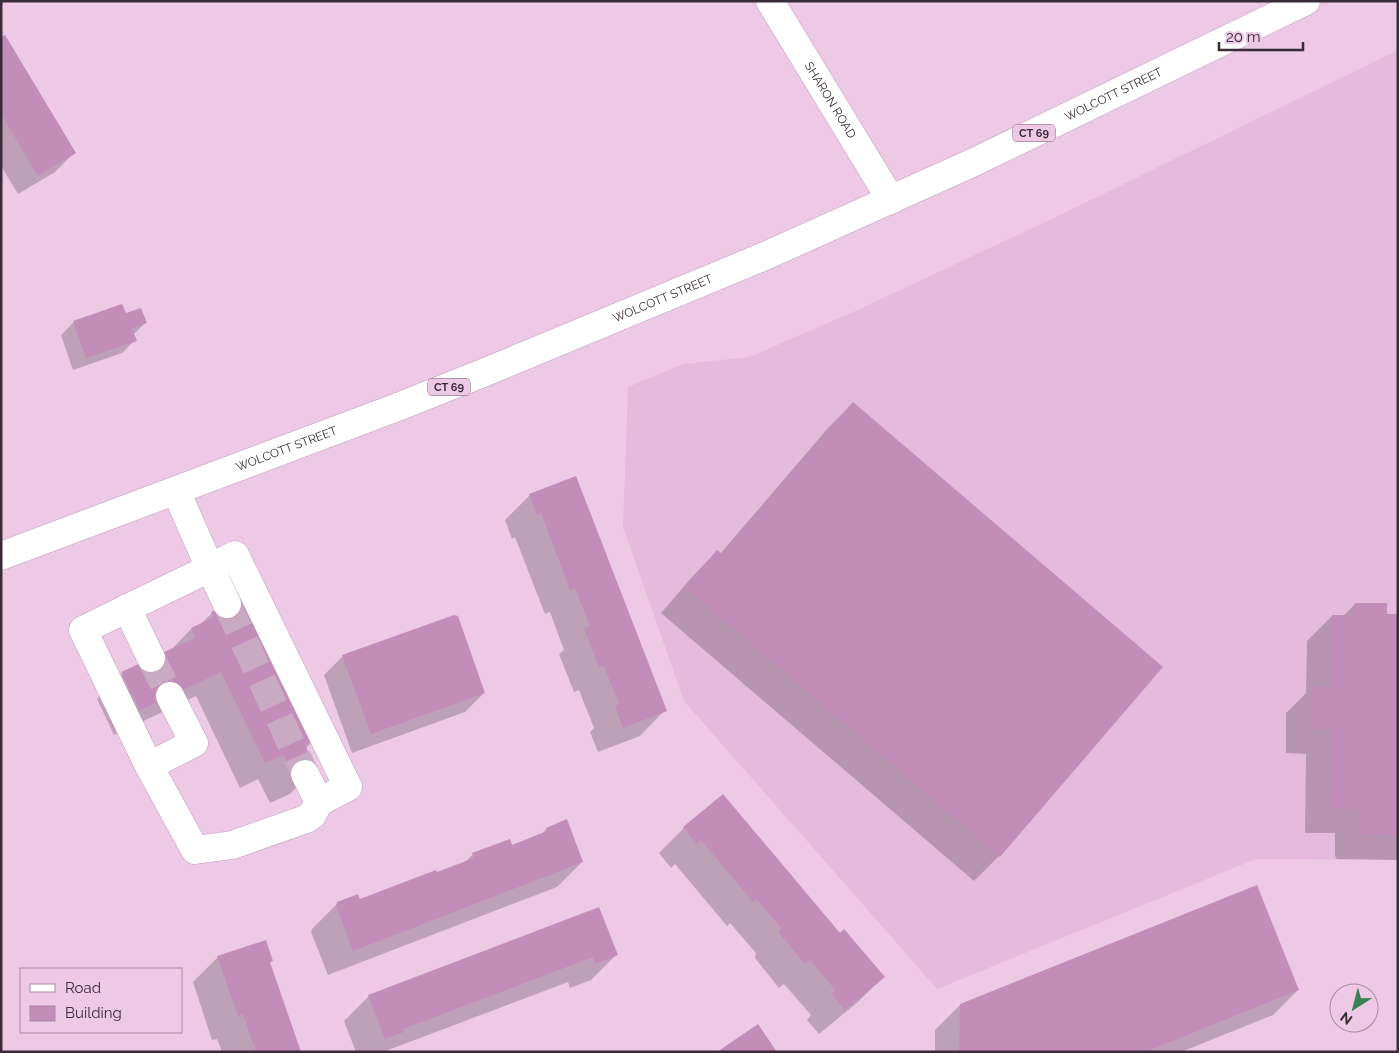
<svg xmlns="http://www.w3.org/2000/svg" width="1399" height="1053" viewBox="0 0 1399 1053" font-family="Raleway,sans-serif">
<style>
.built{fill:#e5bbdd}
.shadow{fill:#0003}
.building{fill:#c38db9}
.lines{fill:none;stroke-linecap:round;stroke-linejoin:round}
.minor-tunnel{stroke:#caa9c3;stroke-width:28;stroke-dasharray:28 14;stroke-linecap:butt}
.minor-casing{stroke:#bf9db9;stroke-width:29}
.major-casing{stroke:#bf9db9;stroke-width:29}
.minor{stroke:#fff;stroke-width:28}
.major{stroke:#fff;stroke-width:28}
.labels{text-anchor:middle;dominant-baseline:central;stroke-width:4.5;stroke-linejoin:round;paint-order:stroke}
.shield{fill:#eec9e6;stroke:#6f5a6c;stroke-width:1}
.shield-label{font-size:11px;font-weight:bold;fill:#392b37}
.street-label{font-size:12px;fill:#392b37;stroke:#eec9e6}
</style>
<rect width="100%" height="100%" fill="#eec9e6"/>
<path class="built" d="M1398 50V860L1256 859 937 989 684 701 623 527 628 387 683 364 749 357 853 312 1058 216Z"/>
<g class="shadow">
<path d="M1 39 74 153 55 172 18 194 1 166Z"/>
<path d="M125 315 145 323 133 335 135 340 122 353 73 370 61 335 74 322Z"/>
<path d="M853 403 999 856 974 881 661 613 692 577 717 551 720 554 828 428Z"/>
<path d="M530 495 665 710 640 736 598 752 590 732 594 728 579 690 574 692 559 654 564 650 550 612 545 614 515 537 512 539 505 520Z"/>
<path d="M1355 604 1385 615H1398V860L1337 859 1335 856V833H1305L1306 754 1286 753V713L1306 693 1307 641 1332 616H1343Z"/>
<path d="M212 613 315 739 305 749 315 769 290 794 270 803 258 779 240 788 196 696 114 735 97 699 122 674 170 651 191 629 199 626Z"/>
<path d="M343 656 484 693 465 712 352 753 324 675Z"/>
<path d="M723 796 840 935 883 977 858 1002 819 1034 807 1020 811 1015 784 984 779 988 755 958 756 953 730 923 727 926 675 864 671 868 659 853 684 828Z"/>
<path d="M546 829 582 862 557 887 328 975 311 932 312 929 338 903 359 901 436 874 463 864 473 854 512 847 540 836Z"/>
<path d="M599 908 616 955 591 980 570 988 568 982 383 1052H356L344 1021 369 996Z"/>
<path d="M218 957 272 961 269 964 300 1052H222L217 1039 212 1040 193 982Z"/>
<path d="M1298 990 1273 1015 1181 1052H935V1030L960 1005Z"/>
</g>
<g class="building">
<path d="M5 35 76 153 38 176 1 114V37Z"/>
<path d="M122 304 126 313 141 308 147 323 132 328 137 341 86 358 73 321Z"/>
<path d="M853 402 1163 667 1000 857 685 587 717 550 722 554Z"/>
<path d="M576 476 667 711 623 728 615 706 619 704 604 666 599 667 584 628 590 626 575 588 570 590 541 513 537 515 529 494Z"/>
<path d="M247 595 316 739 305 745 316 769 295 779 284 755 265 763 221 672 140 710 121 672 195 638 191 628 214 617 211 612Z"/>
<path d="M1355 603H1387V614H1398V835L1362 834 1360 831V809L1330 808 1331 729H1311V686L1331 687 1332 615H1354Z"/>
<path d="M454 615 458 616 485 693 371 734 342 655Z"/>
<path d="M723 794 840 933 844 929 885 977 845 1010 831 994 835 990 810 960 805 964 779 933 781 928 756 899 753 902 701 840 697 844 683 827Z"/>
<path d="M567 819 583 862 353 951 336 906 337 902 358 894 360 899 436 870 437 872 474 858 472 853 510 839 512 845 547 831 546 828Z"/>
<path d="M1257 885 1299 990 1145 1052H959L960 1004Z"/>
<path d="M599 907 618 955 595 964 593 957 403 1029 404 1032 385 1039 368 995Z"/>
<path d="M266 940 273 961 270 962 301 1052H256L243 1014 238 1016 217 956Z"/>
<path d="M758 1024 777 1052H717Z"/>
</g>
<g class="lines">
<g class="minor-tunnel">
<path d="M227 604 305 774"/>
<path d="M151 658 170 696"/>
</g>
<g class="minor-casing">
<g id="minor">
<path id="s1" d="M770 1 891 200"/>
<path d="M176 491 210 568 83 630 149 766 195 850 232 845 306 819 312 815 319 802 305 774"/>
<path d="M227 604 210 568 235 555 348 787 319 802"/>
<path d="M127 608 151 658"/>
<path d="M149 766 194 743 170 696"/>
</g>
</g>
<g class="major-casing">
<g id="major">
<path id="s2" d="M1 556 395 408 483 373 765 256 972 163 1306 1"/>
</g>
</g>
<use href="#minor" class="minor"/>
<use href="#major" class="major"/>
</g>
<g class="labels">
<g class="shield">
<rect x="1013" y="124.5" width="42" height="17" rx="4"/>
<rect x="428" y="378.5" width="42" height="17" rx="4"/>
</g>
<g class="shield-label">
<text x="1034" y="133">CT 69</text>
<text x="449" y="387">CT 69</text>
</g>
<g class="street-label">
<text stroke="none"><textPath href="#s2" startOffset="1205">WOLCOTT STREET</textPath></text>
<text stroke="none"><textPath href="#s1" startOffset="116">SHARON ROAD</textPath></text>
<text stroke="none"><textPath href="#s2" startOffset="710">WOLCOTT STREET</textPath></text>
<text stroke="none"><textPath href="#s2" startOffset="305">WOLCOTT STREET</textPath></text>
</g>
</g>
<rect width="1399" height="1053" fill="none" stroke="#392b37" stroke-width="5"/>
<rect x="20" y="968" width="162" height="65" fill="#eec9e6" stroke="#a68aa0"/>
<rect x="30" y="984" width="25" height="8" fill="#ffffff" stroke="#a68aa0"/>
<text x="65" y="993" font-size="15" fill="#392b37">Road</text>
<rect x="30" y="1006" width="25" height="15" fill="#c38db9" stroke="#a68aa0"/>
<text x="65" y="1018" font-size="15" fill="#392b37">Building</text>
<g transform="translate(1354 1008) rotate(216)"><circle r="24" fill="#eec9e6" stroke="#a68aa0"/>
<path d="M0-4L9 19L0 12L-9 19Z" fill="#368251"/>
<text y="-8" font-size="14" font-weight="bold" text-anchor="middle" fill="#392b37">N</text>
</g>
<path d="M1219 42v8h84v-8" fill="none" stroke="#392b37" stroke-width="2.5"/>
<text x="1226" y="42" font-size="15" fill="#392b37" stroke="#eec9e6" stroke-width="4" paint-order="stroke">20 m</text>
</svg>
